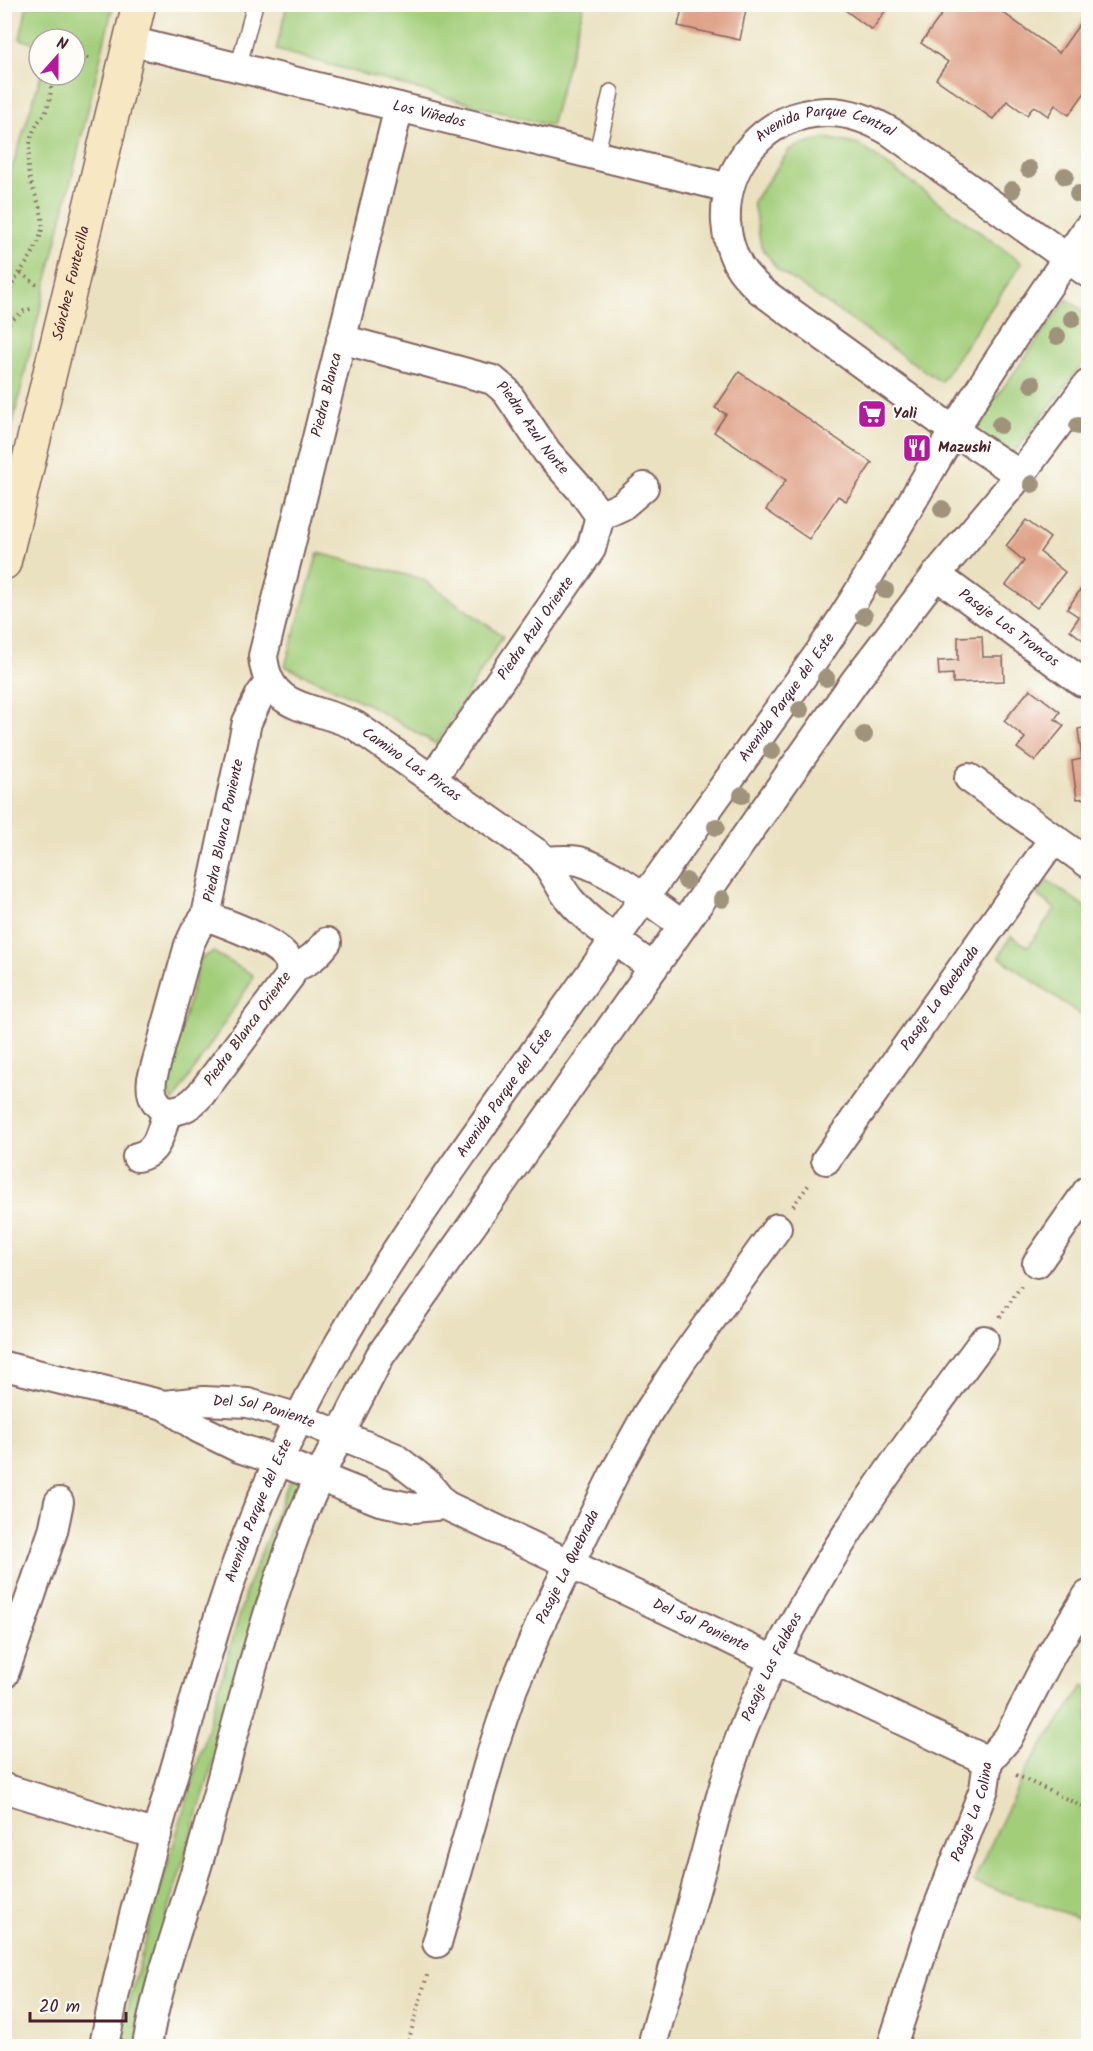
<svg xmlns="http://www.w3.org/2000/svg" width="1093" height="2051" viewBox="0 0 1093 2051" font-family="Kalam,sans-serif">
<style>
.green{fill:#a2cd79;stroke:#767652;stroke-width:1.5}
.building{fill:#de9e84}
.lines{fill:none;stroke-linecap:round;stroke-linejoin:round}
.lane-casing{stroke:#82635f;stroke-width:18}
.street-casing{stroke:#82635f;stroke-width:32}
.secondary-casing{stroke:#82635f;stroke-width:36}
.path{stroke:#82635f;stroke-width:4;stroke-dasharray:1.5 4.5;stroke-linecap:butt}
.lane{stroke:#fff;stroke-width:15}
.street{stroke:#fff;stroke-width:28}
.secondary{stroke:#f7e8c3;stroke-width:33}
.tree{fill:#a0937b}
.labels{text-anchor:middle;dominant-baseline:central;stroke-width:4.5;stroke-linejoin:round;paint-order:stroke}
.street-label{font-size:15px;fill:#4a1f2b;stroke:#fdfcf7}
.poi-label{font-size:15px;font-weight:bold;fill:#4a1f2b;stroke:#fdfcf7;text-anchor:start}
</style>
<rect width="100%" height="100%" fill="#fdfcf7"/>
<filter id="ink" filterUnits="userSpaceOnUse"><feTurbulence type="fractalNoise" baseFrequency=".0167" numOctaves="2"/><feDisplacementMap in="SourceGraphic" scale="12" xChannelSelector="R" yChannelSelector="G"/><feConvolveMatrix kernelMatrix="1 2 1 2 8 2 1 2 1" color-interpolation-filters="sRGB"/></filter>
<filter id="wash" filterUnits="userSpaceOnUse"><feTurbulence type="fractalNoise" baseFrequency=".008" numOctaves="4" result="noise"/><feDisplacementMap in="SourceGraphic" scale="24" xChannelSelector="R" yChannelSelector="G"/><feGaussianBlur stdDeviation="1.35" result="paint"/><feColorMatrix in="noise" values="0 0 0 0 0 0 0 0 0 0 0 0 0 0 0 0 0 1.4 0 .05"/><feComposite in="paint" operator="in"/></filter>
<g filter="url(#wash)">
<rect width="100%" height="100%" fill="#eae1c0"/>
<g class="green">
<path d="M27 5H113L5 456V191L41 75H75V39H39V45L20 39Z"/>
<path d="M287 5V4L584 5 551 126 276 50Z"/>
<path d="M825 138 860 145 1022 263 941 382 777 269 761 246 753 202 790 149Z"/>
<path d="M1067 299 1088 315V357L1011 457 972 431Z"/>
<path d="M318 553 422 579 503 636 436 744 367 704 285 666Z"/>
<path d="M1047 880 1088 909V1020L999 957 1011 936 1028 947 1055 909 1037 895Z"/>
<path d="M213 952 253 975 251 982 173 1102 165 1090 200 959Z"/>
<path d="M292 1474 307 1475 264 1595 163 1928 136 2046H121L126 2013 151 1920 194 1776 247 1588Z"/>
<path d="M1084 1685 1088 1688V1921L973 1882 1027 1768Z"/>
</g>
<g id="blocks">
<g class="building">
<path d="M683 4H747L740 40 678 26Z"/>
<path d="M837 4H890L872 30Z"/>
<path d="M949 4H991L1059 53 1088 12V49L1082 57 1088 62V88L1069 115 1055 105 1048 116 1034 106 1027 115 1007 101 993 119 936 79 948 62 921 43Z"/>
<path d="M739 372 872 463 846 501 838 496 809 539 766 510 786 480 714 432 726 414 715 408Z"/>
<path d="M1026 520 1050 538 1040 552 1065 572 1037 608 1006 585 1024 561 1006 546Z"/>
<path d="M1088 579V644L1070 630 1079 617 1067 609Z"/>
<path d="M982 636 983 657H1003L1004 681 953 683V674L939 675 938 661 958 660V637Z"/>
<path d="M1030 689 1060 712 1055 719 1064 726 1035 761 1017 748 1025 738 1004 721Z"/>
<path d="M1088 727V798L1077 799 1072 761 1082 759 1078 729Z"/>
</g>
</g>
</g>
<g filter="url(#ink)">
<use href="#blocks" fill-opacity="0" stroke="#82635f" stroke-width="1.5"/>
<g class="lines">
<g class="lane-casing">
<g id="lane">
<path d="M238 68 255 4"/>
<path d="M596 156 611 92"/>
</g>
</g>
<g class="street-casing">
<g id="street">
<path id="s1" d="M130 41 729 188"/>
<path id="s2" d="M399 107 263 656C268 713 315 705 356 726L538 854C552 866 558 886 570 900 592 926 626 947 653 968"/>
<path id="s3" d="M341 339 493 380 506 391 547 452 582 491 600 516"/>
<path id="s4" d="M1020 475 954 431 760 290C752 282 744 275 739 266 731 252 727 237 726 222 723 163 766 114 825 112 849 111 871 120 891 132L1088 273"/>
<path d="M600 516 622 506 644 487"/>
<path id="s5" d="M936 575 1082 682"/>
<path d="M969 778 1088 863"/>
<path id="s6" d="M432 779 591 549 600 516"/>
<path d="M546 861C557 860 569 859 579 861 611 870 655 906 683 925"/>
<path d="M291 968C307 964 317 955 327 942"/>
<path id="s7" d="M167 1111C154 1104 150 1094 152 1079L189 945 196 930 206 916 247 722 260 695 269 683"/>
<path d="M167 1111C183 1111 191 1105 201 1094L290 976C290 971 291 966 289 962 282 943 225 923 206 916"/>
<path d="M137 1157C159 1153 161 1130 167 1111"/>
<path id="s8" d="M826 1160 1054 838"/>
<path d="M1037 1263 1088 1190"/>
<path id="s9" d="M4 1366 164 1405 204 1401 248 1403 299 1418 394 1457 426 1482 445 1505 988 1761"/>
<path d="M164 1405 198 1428 239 1448 279 1461 380 1501 414 1508 445 1505"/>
<path d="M4 1674 53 1531 59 1502"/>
<path d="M4 1788 157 1835"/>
<path id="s10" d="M437 1943 493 1748 513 1688 543 1618 616 1470 647 1414 682 1360 777 1228"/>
<path id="s11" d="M654 2038C671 1977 688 1916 705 1855 717 1809 729 1764 747 1720 804 1582 896 1459 984 1340"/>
<path id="s12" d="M104 2046C122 1950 150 1856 177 1762 193 1708 206 1654 224 1601 244 1538 270 1476 300 1416 358 1300 433 1195 508 1089 611 943 716 799 819 653 869 581 909 504 955 429 997 360 1042 294 1088 228"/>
<path d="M147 2046C158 1978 184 1912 203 1846 233 1741 258 1634 296 1532 319 1472 351 1414 380 1356L855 681 936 575 1020 475 1088 384"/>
<path id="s13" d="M892 2046 931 1925 984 1789 988 1761 1008 1738 1052 1653 1088 1595"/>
</g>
</g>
<g class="secondary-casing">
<g id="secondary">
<path id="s14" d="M4 563 139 4"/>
</g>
</g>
<g class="path">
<path d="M75 55 92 59"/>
<path d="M21 273 37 285"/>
<path d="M4 306C9 278 34 262 41 233 48 209 26 186 28 162 29 151 30 136 36 126 38 121 43 117 46 111 51 100 51 87 52 75"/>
<path d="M4 309V325"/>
<path d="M4 326 24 311 34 308"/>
<path d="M793 1206 810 1183"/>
<path d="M1000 1317 1021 1286"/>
<path d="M1016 1775 1088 1809"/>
<path d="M407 2046 428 1972"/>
</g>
<use href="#lane" class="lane"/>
<use href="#street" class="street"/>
<use href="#secondary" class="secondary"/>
</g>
<g class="tree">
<circle cx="1029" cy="169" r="9"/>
<circle cx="1065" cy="176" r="9"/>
<circle cx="1012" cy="190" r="9"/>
<circle cx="1078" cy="194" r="9"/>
<circle cx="1072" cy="319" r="9"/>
<circle cx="1057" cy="336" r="9"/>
<circle cx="1032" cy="384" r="9"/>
<circle cx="1000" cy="425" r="9"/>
<circle cx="1078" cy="426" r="9"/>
<circle cx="1032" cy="484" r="9"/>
<circle cx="942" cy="509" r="9"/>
<circle cx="885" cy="590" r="9"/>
<circle cx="864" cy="616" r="9"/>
<circle cx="826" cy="678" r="9"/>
<circle cx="800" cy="710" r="9"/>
<circle cx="864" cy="735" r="9"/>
<circle cx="772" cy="751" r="9"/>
<circle cx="742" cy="795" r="9"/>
<circle cx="716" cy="827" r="9"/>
<circle cx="686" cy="881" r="9"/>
<circle cx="722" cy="899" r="9"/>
</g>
</g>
<defs>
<g id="supermarket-square" transform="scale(1.5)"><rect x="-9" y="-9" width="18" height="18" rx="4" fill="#b5179e" stroke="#fdfcf7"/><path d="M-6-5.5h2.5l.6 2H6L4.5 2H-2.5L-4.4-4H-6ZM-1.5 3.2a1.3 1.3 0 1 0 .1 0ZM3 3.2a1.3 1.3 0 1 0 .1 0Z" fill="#fff"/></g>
<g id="restaurant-square" transform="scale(1.5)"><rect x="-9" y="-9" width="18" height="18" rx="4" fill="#b5179e" stroke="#fdfcf7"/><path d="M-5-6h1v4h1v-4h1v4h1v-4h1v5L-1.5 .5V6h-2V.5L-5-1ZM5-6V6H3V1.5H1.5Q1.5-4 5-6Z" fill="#fff"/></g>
</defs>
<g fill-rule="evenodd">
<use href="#supermarket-square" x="872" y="414"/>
<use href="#restaurant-square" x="917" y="448"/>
</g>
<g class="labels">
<g class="street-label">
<text stroke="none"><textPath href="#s1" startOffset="308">Los Viñedos</textPath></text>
<text stroke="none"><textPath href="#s4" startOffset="562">Avenida Parque Central</textPath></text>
<text stroke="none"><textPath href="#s14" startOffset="288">Sánchez Fontecilla</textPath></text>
<text transform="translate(327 395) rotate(-76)">Piedra Blanca</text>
<text stroke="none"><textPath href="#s3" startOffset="220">Piedra Azul Norte</textPath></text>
<text stroke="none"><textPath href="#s6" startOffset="183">Piedra Azul Oriente</textPath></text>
<text stroke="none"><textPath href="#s5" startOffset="90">Pasaje Los Troncos</textPath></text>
<text stroke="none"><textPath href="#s12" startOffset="1530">Avenida Parque del Este</textPath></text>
<text stroke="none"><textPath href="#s2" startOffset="759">Camino Las Pircas</textPath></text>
<text stroke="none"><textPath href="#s7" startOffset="298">Piedra Blanca Poniente</textPath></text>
<text stroke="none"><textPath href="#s8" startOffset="198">Pasaje La Quebrada</textPath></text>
<text transform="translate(248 1029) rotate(-54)">Piedra Blanca Oriente</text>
<text stroke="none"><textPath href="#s12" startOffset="1044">Avenida Parque del Este</textPath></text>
<text stroke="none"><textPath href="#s9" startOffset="266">Del Sol Poniente</textPath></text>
<text stroke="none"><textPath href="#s12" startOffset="558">Avenida Parque del Este</textPath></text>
<text stroke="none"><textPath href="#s10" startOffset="399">Pasaje La Quebrada</textPath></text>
<text stroke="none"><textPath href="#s9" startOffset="758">Del Sol Poniente</textPath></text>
<text stroke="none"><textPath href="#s11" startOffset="390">Pasaje Los Faldeos</textPath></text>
<text stroke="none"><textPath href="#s13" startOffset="248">Pasaje La Colina</textPath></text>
</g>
<g class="poi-label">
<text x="893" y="414">Yali</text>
<text x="938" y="448">Mazushi</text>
</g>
</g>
<rect width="1093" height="2051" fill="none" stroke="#fdfcf7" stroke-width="24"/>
<g transform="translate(57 57) rotate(21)"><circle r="28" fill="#fdfcf7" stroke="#b5a4a5" stroke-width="1.5"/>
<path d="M0-4.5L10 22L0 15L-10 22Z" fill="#b5179e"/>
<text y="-9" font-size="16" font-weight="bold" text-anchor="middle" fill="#4a1f2b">N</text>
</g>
<path d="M30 2012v9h96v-9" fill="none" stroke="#4a1f2b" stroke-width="3"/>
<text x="39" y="2012" font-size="18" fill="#4a1f2b" stroke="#fdfcf7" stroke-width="4.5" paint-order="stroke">20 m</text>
</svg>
